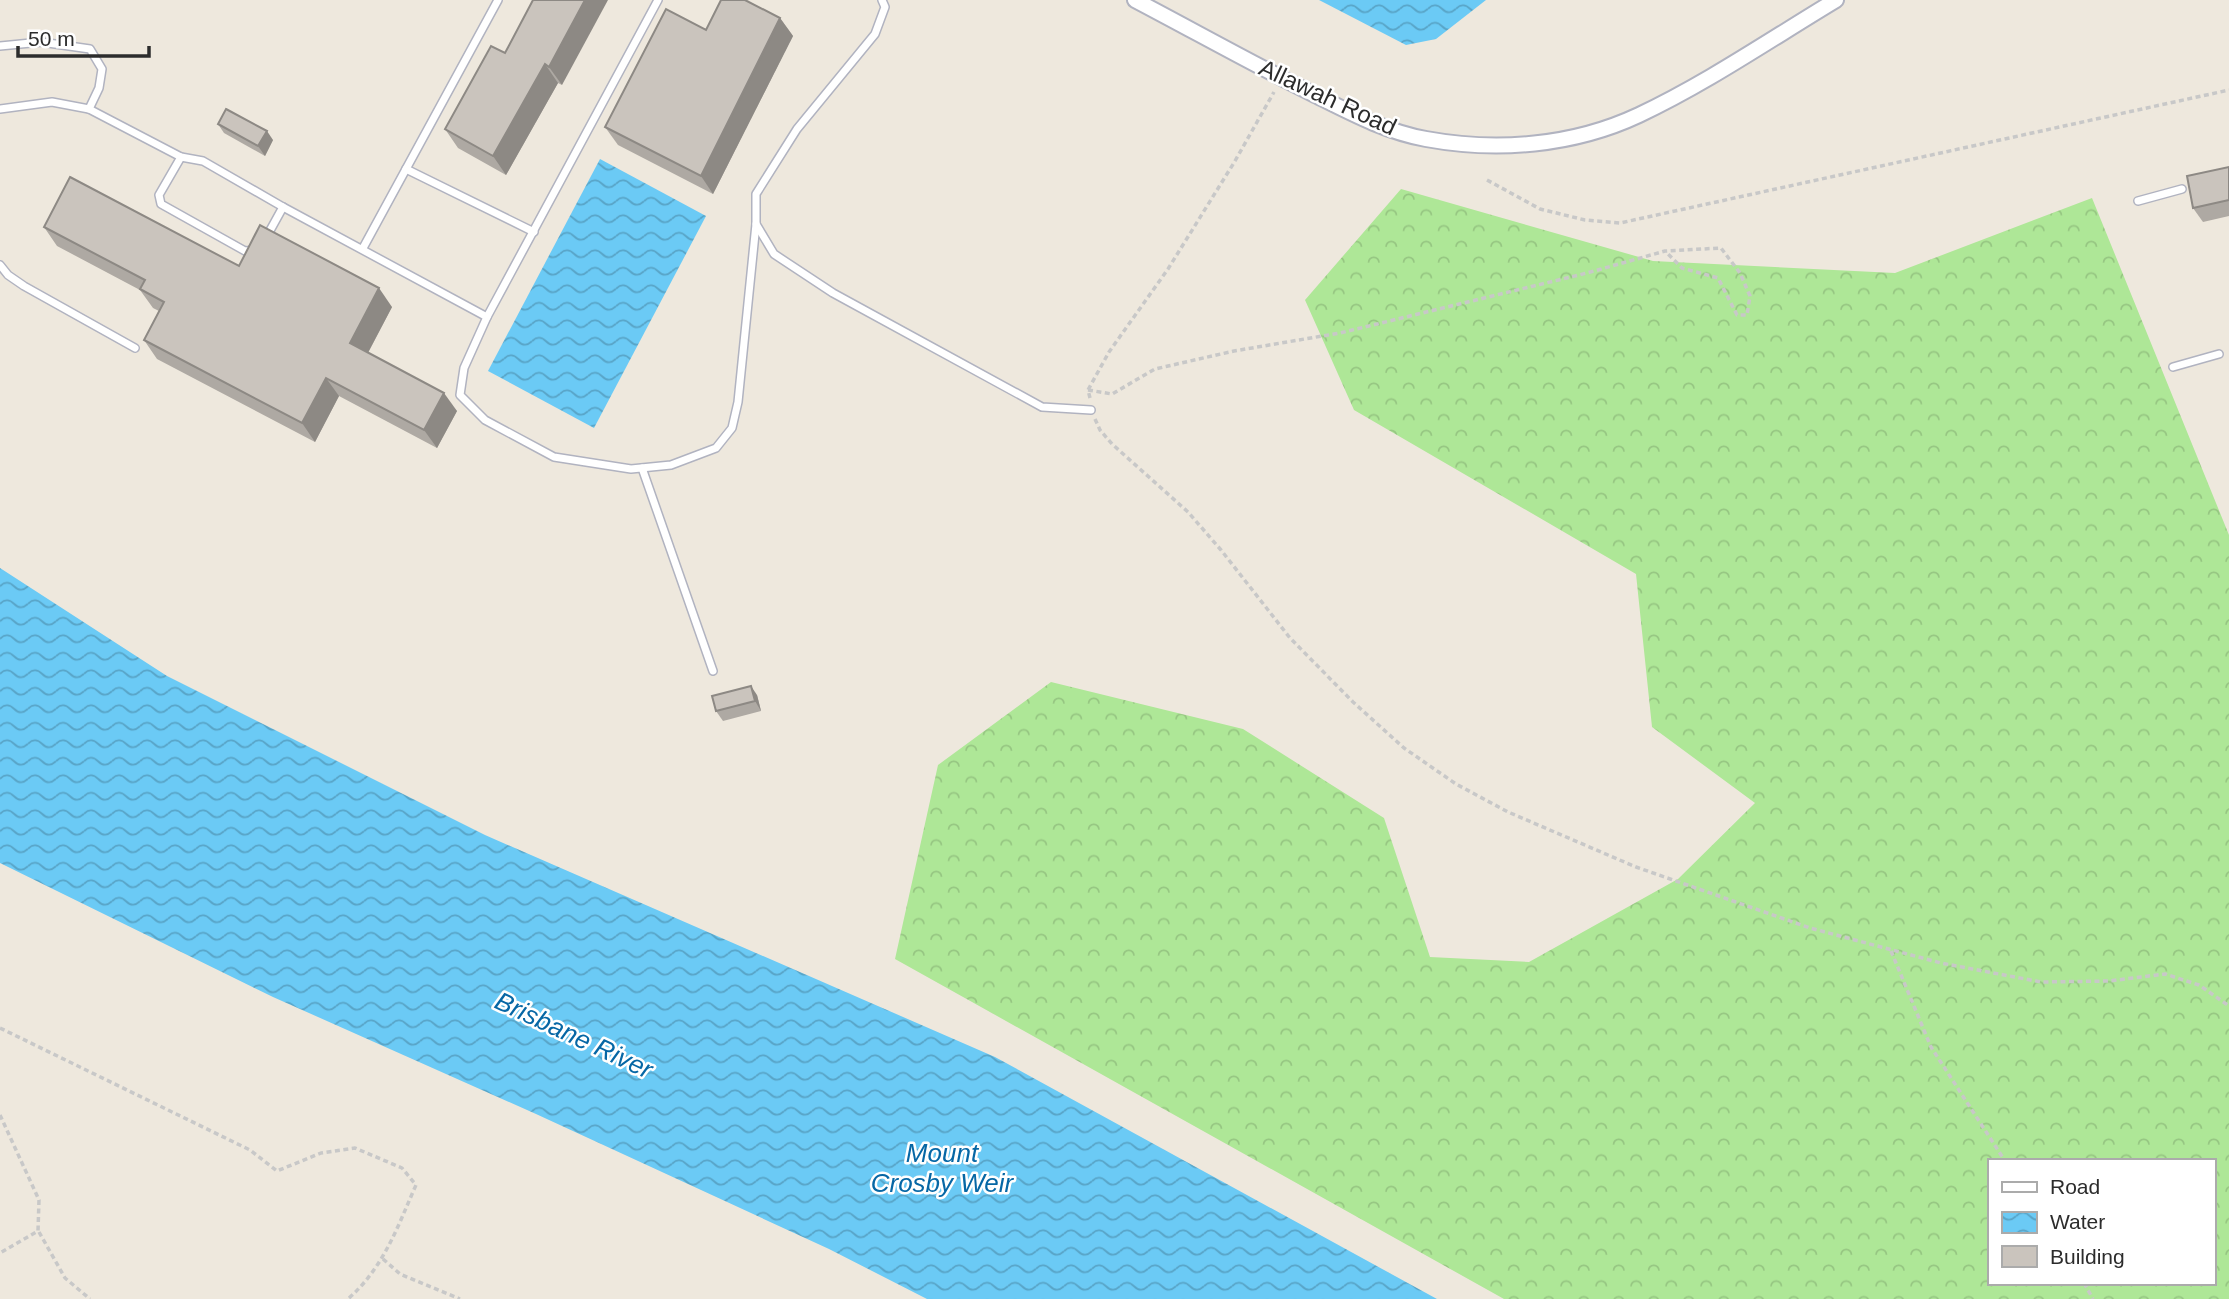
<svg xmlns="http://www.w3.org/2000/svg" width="2229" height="1299" viewBox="0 0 2229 1299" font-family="Arial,sans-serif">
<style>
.forest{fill:url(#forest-crowns);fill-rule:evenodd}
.water{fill:url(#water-waves)}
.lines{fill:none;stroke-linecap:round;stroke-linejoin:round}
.lane-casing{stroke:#b1b3c0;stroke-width:10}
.street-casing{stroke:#b1b3c0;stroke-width:18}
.path{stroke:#c8c8c8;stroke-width:3.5;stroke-dasharray:5 3.5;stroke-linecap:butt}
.lane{stroke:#fff;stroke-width:7}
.street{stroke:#fff;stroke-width:14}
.wall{fill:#aea9a3}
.shaded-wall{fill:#8d8984}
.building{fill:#cac4bd;stroke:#8d8984;stroke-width:2}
.labels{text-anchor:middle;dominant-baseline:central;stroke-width:5;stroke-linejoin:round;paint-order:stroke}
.street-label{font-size:24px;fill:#2c2c2c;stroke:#fff}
.water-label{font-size:26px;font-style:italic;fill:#0667a5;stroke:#fff}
</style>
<defs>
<pattern id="forest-crowns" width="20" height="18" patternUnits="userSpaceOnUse" patternTransform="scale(1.75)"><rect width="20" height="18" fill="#aee797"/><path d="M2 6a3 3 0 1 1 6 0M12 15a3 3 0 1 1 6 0" fill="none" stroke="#96c682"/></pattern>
<pattern id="water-waves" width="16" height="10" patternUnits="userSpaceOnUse" patternTransform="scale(1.75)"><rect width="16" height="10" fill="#6bcaf5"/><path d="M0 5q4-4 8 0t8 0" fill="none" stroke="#58a4c7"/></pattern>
</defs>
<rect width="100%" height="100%" fill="#eee8dd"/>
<path class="forest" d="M1401 189 1653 261 1895 273 2092 198 2229 535V1299H1504L895 959 938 765 1051 682 1243 729 1384 818 1430 957 1529 962 1678 879 1755 803 1652 727 1636 574 1354 410 1305 300ZM1989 1161H2213V1283H1989Z"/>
<g class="water">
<path d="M1319 0H1486L1436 39 1406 45Z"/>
<path d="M600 159 706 216 594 428 488 371Z"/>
<path d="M0 568 167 676 485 835 995 1057 1437 1299H927L829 1249 536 1114 273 997 0 863Z"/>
</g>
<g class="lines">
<g class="lane-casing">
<g id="lane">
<path d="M658 0 487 317 464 368 460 395 485 420 554 457 631 469 671 465 716 448 732 428 738 402 756 224"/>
<path d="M882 0 885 7 875 34 797 129 756 194V224L774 254 833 293 1042 407 1091 410"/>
<path d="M0 46 41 42 90 49 102 69 99 88 89 109"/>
<path d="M0 109 52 102 89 109 181 157 203 161 283 207 487 317"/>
<path d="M181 157 159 195 161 204 245 251 256 250"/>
<path d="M406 169 534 232"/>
<path d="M2138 201 2182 189"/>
<path d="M267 236 283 207"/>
<path d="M363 248 498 0"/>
<path d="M0 265 8 275 24 286 135 348"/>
<path d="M2173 367 2219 354"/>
<path d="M642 468 713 671"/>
</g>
</g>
<g class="street-casing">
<path id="street" d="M1135 0C1194 31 1253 64 1313 94 1349 112 1386 132 1426 139 1497 152 1573 146 1639 115 1707 83 1771 39 1836 0"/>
</g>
<g class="path">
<path d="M1487 180 1540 209 1585 220 1620 223 2229 90"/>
<path d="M1088 390 1112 394 1155 369 1234 351 1340 333 1587 273 1665 251 1721 248 1740 273 1750 296 1747 315H1737L1718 278 1682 268 1665 251"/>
<path d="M1090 398 1088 390 1109 352 1168 269 1235 161 1274 92"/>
<path d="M1095 419 1100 430 1112 444 1188 512 1221 550 1290 638 1353 702 1404 748 1456 784 1508 812 1636 867 1810 928 1941 963 2041 982 2109 981 2165 974 2199 985 2229 1006"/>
<path d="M1891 951 1931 1047 2005 1161"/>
<path d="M0 1028 250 1150 277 1171 321 1153 355 1148 402 1168 416 1185C397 1228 384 1267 348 1299"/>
<path d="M0 1115 39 1200 38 1231 0 1253"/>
<path d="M39 1232 65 1278 90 1299"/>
<path d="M383 1259 400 1274 460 1299"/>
<path d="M2084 1283 2093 1299"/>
</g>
<use href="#lane" class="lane"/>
<use href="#street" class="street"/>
</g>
<g class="wall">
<path d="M533 0 562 85 558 83 506 175 458 148 445 129 505 53Z"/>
<path d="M780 18 793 36 713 194 618 145 605 127 706 30Z"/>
<path d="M218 124 273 140 265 156 224 133Z"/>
<path d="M2229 167V216L2203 222 2193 208Z"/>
<path d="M44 227 239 266 392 307 368 353 457 411 437 448 339 396 315 442 157 359 144 340 159 311 153 308 140 290 57 246Z"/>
<path d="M757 695 761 711 723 721 716 711Z"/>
</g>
<g class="shaded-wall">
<path d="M585 0H608L562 85 549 67Z"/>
<path d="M780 18 793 36 713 194 701 176Z"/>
<path d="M545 64 558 83 506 175 493 156Z"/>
<path d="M267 131 273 140 265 156 258 146Z"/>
<path d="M379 288 392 307 363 362 350 343Z"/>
<path d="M326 378 339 396 315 442 302 423Z"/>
<path d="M444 393 457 411 437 448 424 430Z"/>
<path d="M751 686 757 695 761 711 755 701Z"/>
</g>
<g class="building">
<path d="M533 0H585L549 67 545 64 493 156 445 129 491 46 505 53Z"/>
<path d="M721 0H745L780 18 701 176 605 127 666 9 706 30Z"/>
<path d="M226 109 267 131 258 146 218 124Z"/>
<path d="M2229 167V200L2193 208 2187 176Z"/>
<path d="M70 177 239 266 260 225 379 288 350 343 444 393 424 430 326 378 302 423 144 340 164 302 140 289 145 280 44 227Z"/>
<path d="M751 686 755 701 716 711 712 696Z"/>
</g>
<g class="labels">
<g class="street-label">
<text transform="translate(1328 97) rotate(25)">Allawah Road</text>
</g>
<g class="water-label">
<text transform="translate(574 1035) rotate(25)">Brisbane River</text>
<text x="942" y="1153">Mount<tspan x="942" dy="30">Crosby Weir</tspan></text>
</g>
</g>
<rect x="1988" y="1159" width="228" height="126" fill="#ffffff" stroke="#ababab" stroke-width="2"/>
<rect x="2002" y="1182" width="35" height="10" fill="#ffffff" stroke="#ababab" stroke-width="2"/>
<text x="2050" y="1194" font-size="21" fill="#2c2c2c">Road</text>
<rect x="2002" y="1212" width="35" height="21" fill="url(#water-waves)" stroke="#ababab" stroke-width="2"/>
<text x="2050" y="1229" font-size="21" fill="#2c2c2c">Water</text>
<rect x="2002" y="1246" width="35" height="21" fill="#cac4bd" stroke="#ababab" stroke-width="2"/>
<text x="2050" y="1264" font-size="21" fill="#2c2c2c">Building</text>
<path d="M18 46v10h131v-10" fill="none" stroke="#2c2c2c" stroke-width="3.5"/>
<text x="28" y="46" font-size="21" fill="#2c2c2c" stroke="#ffffff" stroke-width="5" paint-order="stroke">50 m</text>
</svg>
